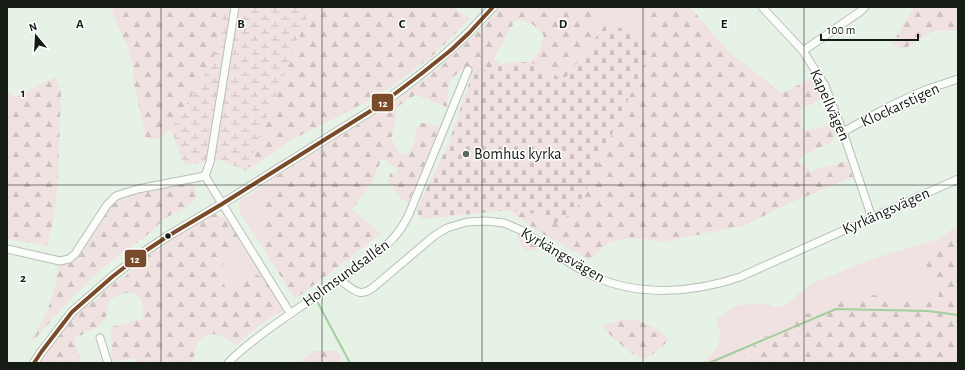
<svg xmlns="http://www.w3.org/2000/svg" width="965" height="370" viewBox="0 0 965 370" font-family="'Alegreya Sans',sans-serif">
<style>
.green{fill:#f0e2e0}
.forest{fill:url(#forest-firs)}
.wetland{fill:url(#wetland-marsh)}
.cemetery{fill:url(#cemetery-stones)}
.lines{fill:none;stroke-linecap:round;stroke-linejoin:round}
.stream{stroke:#a3ce9f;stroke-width:2}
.minor-casing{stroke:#b8c0b7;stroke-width:9}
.tertiary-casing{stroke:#b8c0b7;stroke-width:10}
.minor{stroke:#fbfdfb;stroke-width:7}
.tertiary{stroke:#fbfdfb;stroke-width:8}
.bus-1-casing{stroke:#fff;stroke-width:7}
.bus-1{stroke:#7a4b2a;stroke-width:4}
.grid{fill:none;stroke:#151c14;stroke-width:1;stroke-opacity:0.55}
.poi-dot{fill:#5e675e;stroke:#fff;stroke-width:1.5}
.bus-dot{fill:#151c14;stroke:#fff;stroke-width:1.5}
.labels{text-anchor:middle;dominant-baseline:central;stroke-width:3;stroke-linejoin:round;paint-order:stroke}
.street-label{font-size:16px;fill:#151c14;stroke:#fff}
.poi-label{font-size:16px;fill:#151c14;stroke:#fff;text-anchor:start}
.grid-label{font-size:13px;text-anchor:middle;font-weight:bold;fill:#151c14;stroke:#fff;stroke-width:3;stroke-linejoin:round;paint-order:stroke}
.line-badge{stroke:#fff;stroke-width:1.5}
.badge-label{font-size:11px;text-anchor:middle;font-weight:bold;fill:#fff}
</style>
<defs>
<pattern id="forest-firs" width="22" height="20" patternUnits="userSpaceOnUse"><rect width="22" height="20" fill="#f0e2e0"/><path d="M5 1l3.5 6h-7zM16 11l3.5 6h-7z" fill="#cdc1bf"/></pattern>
<pattern id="wetland-marsh" width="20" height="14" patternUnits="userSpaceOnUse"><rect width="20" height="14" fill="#f0e2e0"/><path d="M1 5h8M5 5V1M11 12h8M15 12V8" fill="none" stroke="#cdc1bf"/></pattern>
<pattern id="cemetery-stones" width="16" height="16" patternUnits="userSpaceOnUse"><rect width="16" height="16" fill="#f0e2e0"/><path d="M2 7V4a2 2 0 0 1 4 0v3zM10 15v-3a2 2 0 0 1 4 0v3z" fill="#cdc1bf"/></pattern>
</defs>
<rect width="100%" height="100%" fill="#e7f2e6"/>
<g class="green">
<path d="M595 7H630L641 12 648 23 652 48 624 30 606 24 597 36 595 19Z"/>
<path d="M274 178C274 186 270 192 268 200 262 217 261 233 264 250L240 213 239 203 240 201Z"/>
<path d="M238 236 266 278 247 279 241 291 226 288 220 276 224 262 235 250Z"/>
<path d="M939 239 924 258 931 282 939 295 932 303 918 299 760 338 738 363H703L718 346 720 332 716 319 737 305 766 303 776 308 787 304 810 284 878 257Z"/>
</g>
<g class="forest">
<path d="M111 7H224L220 37 213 60 171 129 160 139H146L134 84 133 67 128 48 115 19Z"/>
<path d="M311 7H453L470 18 451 38 430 58 381 94 343 114 293 139 246 171Z"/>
<path d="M502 7H595V19L597 36 564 81 530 62 540 50 544 36C536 26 530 20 516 20L511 27 494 58 500 64 472 75 462 69 452 78 448 88 447 107 415 95 397 107 394 130 391 138 399 152 406 155C415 149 414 137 417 128 418 128 421 123 421 123H427L441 128 408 203 402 200 389 183V178L390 173 394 175 398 169 382 158 372 183 352 209 381 234 295 299 264 250 262 222 267 200 274 184V178C322 147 373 118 420 83 450 61 476 33 502 7Z"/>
<path d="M630 7H690L727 50 781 93 814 78 819 84 823 96 818 101 804 107 801 110 802 128 805 131 831 125 835 135 831 143 804 154 799 161 810 171 847 161 853 177 790 203 743 226 661 242 645 239H622L608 243 589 260 538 231 508 210 528 212 541 216 556 223 575 211 589 184 652 48 648 23 641 12Z"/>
<path d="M914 7H958V30L934 31 904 49 892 44Z"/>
<path d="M55 77 61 91 58 176 54 219 47 246 7 239V90L15 98Z"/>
<path d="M191 182C196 187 198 198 192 203 184 210 171 214 163 220 157 225 153 231 147 235 136 244 123 251 112 260 81 285 56 316 29 345L47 312 55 287 59 263 68 264 74 262 81 254 105 211 113 202 128 194Z"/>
<path d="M215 214 228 220 238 236 235 250 224 262 220 276 226 288 241 290 247 279 253 274 266 278 284 306 282 311 268 319 252 331 236 346C227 338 216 330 204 337 203 338 200 340 199 341 195 346 194 357 193 363H136L135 358 112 362 111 327 121 325 143 318 142 300 136 294 125 293 109 300 106 318 98 327 75 338 76 346 82 363H37L74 313 96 300 110 285 126 276 143 258 163 247 176 235Z"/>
<path d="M958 227V363H738L760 339 787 322 835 302 872 295 918 299 933 303 939 295 931 282 924 258C932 248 945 230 958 227Z"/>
<path d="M518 232 537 245V249L527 251 521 247 518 239Z"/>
<path d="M624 319 640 321 657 329 669 340C665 344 649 358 645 359 635 359 608 334 602 326Z"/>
<path d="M313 351H336L341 356V363H299Z"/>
</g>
<path class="wetland" d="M224 7H311L246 171 221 160 184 165 171 129 213 60 220 37Z"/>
<path class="cemetery" d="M606 24C623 26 638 38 652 48L589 184 575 211 556 223 541 216 528 212 508 210 423 219 420 218 416 210 448 145 472 75 500 64 518 62H530L564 80Z"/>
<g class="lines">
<g class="stream">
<path d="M318 303 350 363"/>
<path d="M709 363 836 309 928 311 958 315"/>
</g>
<g class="minor-casing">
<g id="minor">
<path d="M235 7 210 162 205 176 290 313"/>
<path d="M762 7 803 51 810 62 825 86 843 132 872 218"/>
<path d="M803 51 861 11 865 7"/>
<path d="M843 132 890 106 925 90 958 79"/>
<path d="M7 249 60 261 69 259 75 254 107 205 116 196 125 193 138 189 205 176"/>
<path d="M340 280C354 290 360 299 375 286L434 236 447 228 467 222 486 221 504 223 523 231C536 240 549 248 561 257 571 264 582 271 593 276 639 297 693 293 740 277L958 179"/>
<path d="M100 338 108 363"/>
<path d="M228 363C239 351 253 341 266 331 297 308 330 288 361 264 383 248 397 240 409 214L468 70"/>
</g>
</g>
<g class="tertiary-casing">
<path id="tertiary" d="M34 363 42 351 72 312 112 277 144 252 168 236 222 204 380 105C408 85 435 64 460 41 472 30 482 18 493 7"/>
</g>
<use href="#minor" class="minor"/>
<use href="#tertiary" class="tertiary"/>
<g class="bus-1-casing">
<path id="bus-1" d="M34 363 42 351 72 312 112 277 144 252 168 236 222 204 380 105 421 74 451 50 469 33 493 7"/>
</g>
<use href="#bus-1" class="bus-1"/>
</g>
<path class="grid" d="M161 7V363M322 7V363M482 7V363M643 7V363M804 7V363M7 185H958"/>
<circle class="poi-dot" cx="466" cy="154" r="4"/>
<circle class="bus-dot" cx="168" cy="236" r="3.5"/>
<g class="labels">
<g class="street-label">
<text transform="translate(830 105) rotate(66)">Kapellvägen</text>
<text transform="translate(900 105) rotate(-25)">Klockarstigen</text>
<text transform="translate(886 211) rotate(-24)">Kyrkängsvägen</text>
<text transform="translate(563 255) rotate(30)">Kyrkängsvägen</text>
<text transform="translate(346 273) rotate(-36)">Holmsundsallén</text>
</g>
<g class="poi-label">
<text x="474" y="154">Bomhus kyrka</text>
</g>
</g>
<g class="grid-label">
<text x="80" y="28">A</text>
<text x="241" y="28">B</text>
<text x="402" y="28">C</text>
<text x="563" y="28">D</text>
<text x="724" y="28">E</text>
<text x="23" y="97">1</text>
<text x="23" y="282">2</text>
</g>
<g class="line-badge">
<rect x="371" y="93" width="23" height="19" rx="4" fill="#7a4b2a"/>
<rect x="124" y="249" width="23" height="19" rx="4" fill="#7a4b2a"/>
</g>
<g class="badge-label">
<text x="383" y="107">12</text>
<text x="135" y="263">12</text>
</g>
<rect width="965" height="370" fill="none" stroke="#151c14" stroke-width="16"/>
<g transform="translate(36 36) rotate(342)" stroke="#ffffff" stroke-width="3" paint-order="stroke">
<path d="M0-3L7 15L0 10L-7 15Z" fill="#151c14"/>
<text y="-6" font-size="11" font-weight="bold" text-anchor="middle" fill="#151c14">N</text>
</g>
<path d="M821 34v6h97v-6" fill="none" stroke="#151c14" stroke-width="2"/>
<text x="827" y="34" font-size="12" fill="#151c14" stroke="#ffffff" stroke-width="3" paint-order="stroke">100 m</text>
</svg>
